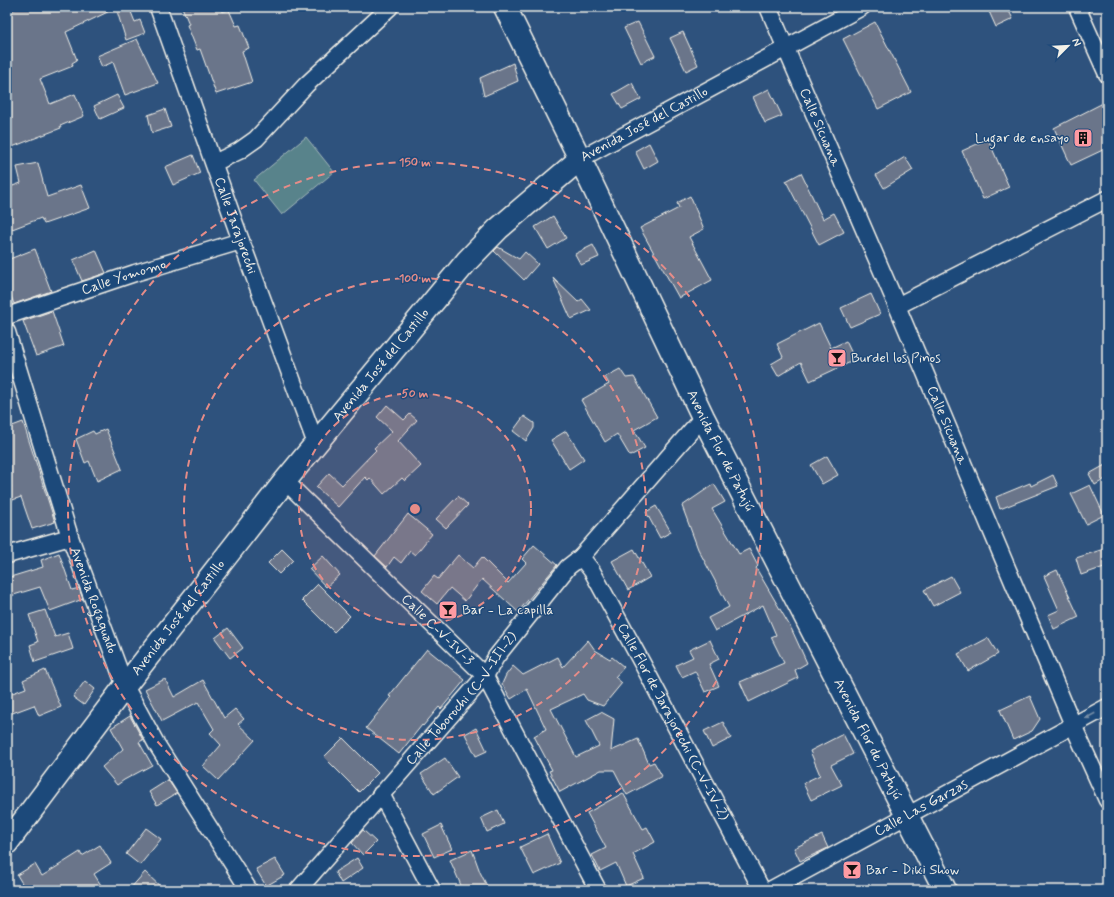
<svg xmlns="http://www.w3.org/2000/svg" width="1114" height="897" viewBox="0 0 1114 897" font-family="Mynerve,sans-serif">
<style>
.green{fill:#58838b;stroke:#a6baba}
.building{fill:#6a748a;stroke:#f4f1e8}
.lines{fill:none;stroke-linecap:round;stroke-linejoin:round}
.minor-casing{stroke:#f4f1e8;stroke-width:19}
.secondary-casing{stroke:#f4f1e8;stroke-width:25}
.minor{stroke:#1f4a7a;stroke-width:16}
.secondary{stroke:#1f4a7a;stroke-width:22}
.oneway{fill:#748da6}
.ring{fill:none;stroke:#e58c88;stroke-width:2;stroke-dasharray:7 5}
.labels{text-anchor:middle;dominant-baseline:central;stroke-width:3;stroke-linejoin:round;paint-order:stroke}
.street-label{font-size:14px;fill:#f4f1e8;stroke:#1f4a7a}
.poi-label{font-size:14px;fill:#f4f1e8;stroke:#1f4a7a;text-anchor:start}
.centre{fill:#e58c88;stroke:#1f4a7a;stroke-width:2}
.ring-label{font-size:12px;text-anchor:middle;font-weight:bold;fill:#e58c88;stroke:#1f4a7a;stroke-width:3;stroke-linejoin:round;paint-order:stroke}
</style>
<rect width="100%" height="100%" fill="#2e527d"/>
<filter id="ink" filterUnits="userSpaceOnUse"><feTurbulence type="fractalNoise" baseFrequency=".025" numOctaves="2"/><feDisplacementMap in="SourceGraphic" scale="8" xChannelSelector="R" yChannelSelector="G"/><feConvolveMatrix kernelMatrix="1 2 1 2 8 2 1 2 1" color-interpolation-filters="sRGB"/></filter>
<g filter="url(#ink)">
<path class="green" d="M306 137 334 172 282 215 254 180Z"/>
<g class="building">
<path d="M20 7H129L135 22 140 20 145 33 126 40 116 8 66 32 77 60 72 63 73 66 40 79 50 104 75 94 84 116 60 126 61 128 7 149V12Z"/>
<path d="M182 7H220L222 12 229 10 236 26 240 25 249 48 242 51 252 82 216 94 200 49 197 50 187 25 189 24Z"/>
<path d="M987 7H1007L1013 19 996 27Z"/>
<path d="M638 22 655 56 641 63 624 28Z"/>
<path d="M875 22 911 92 878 109 843 39Z"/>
<path d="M683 32 698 65 686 71 670 38Z"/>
<path d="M137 39 158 83 125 95 113 62 102 67 97 56Z"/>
<path d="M513 63 518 81 484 96 480 78Z"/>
<path d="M632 83 641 99 622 109 613 94Z"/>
<path d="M769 89 782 116 765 123 753 97Z"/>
<path d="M117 95 124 108 100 119 94 106Z"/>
<path d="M1107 101V148L1071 165 1054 128Z"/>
<path d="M165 109 171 127 152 133 148 115Z"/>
<path d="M988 139 1009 187 983 199 962 151Z"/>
<path d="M649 143 658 161 644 169 635 151Z"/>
<path d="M193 155 200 173 173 185 165 167Z"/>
<path d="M905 157 913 170 884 188 876 175Z"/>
<path d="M38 163 47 197 81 185 90 208 44 224 41 218 7 231V188L21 183 17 167Z"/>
<path d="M801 173 823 219 834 213 844 232 819 245 786 181Z"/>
<path d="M690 196 704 229 689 237 712 280 679 298 640 228 679 208 677 203Z"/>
<path d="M553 216 566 238 548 249 535 227Z"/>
<path d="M593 245 599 257 581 265 575 254Z"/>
<path d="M498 247 519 259 525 252 538 264 524 280 494 251Z"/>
<path d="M35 249 51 291 14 304 7 286V260Z"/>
<path d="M96 250 106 273 82 281 73 260Z"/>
<path d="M553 278 578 302 582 299 591 310 571 319Z"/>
<path d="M871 294 880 314 850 327 841 308Z"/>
<path d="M52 311 64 346 36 356 23 321Z"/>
<path d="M819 323 831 348 846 341 855 360 810 381 801 362 778 376 771 364 783 357 777 344Z"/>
<path d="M620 369 626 378 634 377 657 417 634 430 645 448 630 456 617 434 605 442 581 400 609 384 605 377Z"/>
<path d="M387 405 404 420 410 414 417 420 398 441 421 466 405 481 402 478 384 494 370 478 368 480 365 477 338 507 316 487 329 473 342 485 376 450 374 448 392 431 377 417Z"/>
<path d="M524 416 534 423V428L526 441 513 431Z"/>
<path d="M23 422 55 522 32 529 21 497 7 502V488L11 487 7 475V428Z"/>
<path d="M106 429 122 469 97 481 89 461 85 463 76 439 93 431 95 434Z"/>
<path d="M566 431 584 459 569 469 551 440Z"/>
<path d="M827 456 838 475 822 484 811 465Z"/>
<path d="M1107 464V478L1095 485 1089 474Z"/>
<path d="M1053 475 1058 486 1000 509 996 497 1030 483 1031 486Z"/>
<path d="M714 484 725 502 712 509 739 554 749 549 758 566 756 568 791 628 807 663 795 670 798 678 749 702 740 682 784 663 771 637 776 635 763 605 715 631 708 618 729 607 698 549 682 506Z"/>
<path d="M1090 485 1104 515 1086 524 1071 494Z"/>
<path d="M458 496 468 505 446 528 436 519Z"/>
<path d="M656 506 671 532 660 538 646 512Z"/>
<path d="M408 514 432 534 415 555 410 551 401 563 394 557 387 567 375 556Z"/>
<path d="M534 545 557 565 518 612 482 579 465 601 450 588 437 604 422 591 434 576 438 579 458 555 473 568 482 557 508 583 526 563 522 559Z"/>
<path d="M1107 548V566L1081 575 1076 558Z"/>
<path d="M282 549 293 560 279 574 268 563Z"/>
<path d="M634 549 650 577 628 590 612 561Z"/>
<path d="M59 553 72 590 79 588 83 599 50 611 40 587 7 597V578L43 567 41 560Z"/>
<path d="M323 556 340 575 326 587 309 569Z"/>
<path d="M1057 570 1079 617 1054 629 1048 615 1059 610 1044 576Z"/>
<path d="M951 576 960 592 933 606 924 590Z"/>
<path d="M318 584 350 616 334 632 302 600Z"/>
<path d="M45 610 55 637 68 633 73 649 35 662 30 645 38 642 29 615Z"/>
<path d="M228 628 243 648 230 658 215 638Z"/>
<path d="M988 638 998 654 968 671 958 654Z"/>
<path d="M588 640 595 650 610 659 612 657 624 667 615 677 622 683 603 706 587 700 583 694 551 709 576 757 599 746 586 720 601 712 614 719 611 751 638 739 649 764 654 762 662 776 627 795 614 770H601L560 792 549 771 552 770 534 736 546 729 527 689 511 699 502 684 506 675 513 666 523 675 558 657 563 667Z"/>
<path d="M710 640 719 659 709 664 719 686 705 692 695 671 682 677 676 665 693 657 689 650Z"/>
<path d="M427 649 465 680 441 709 439 707 423 726 422 725 399 754 366 728 391 697 389 696Z"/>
<path d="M45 670 61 707 39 716 34 705 7 715V695L26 688 23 680Z"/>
<path d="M165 679 174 697 203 680 224 718 235 709 244 719 238 724 255 740 218 780 203 766 221 745 210 733 214 729 198 702 162 721 145 689Z"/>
<path d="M85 681 95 689 84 705 73 697Z"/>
<path d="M1030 696 1040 719 1032 731 1013 740 1000 710Z"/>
<path d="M130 716 143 740 139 742 152 765 124 780 117 785 102 767 123 749 111 728Z"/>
<path d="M723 722 731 738 712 748 704 731Z"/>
<path d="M476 728 487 751 476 756 465 734Z"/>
<path d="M843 734 853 754 831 765 842 785 811 800 803 783 820 775 810 751Z"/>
<path d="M343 738 378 773 359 792 324 757Z"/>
<path d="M445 758 458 777 434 794 421 774Z"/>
<path d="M168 780 177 793 157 805 149 792Z"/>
<path d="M623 793 643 829 647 827 655 842 633 854 644 878 626 886 616 863 600 871 592 855 606 848 587 813Z"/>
<path d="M498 810 504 824 487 832 481 818Z"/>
<path d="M441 825 452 849 434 857 423 834Z"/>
<path d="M146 828 161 839 140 865 126 854Z"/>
<path d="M363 830 376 842 363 855 352 843Z"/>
<path d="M547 834 560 863 534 875 520 847Z"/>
<path d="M822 835 828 848 800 861 794 848Z"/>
<path d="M100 845 111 863 94 874 104 890H26L17 875 35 864 42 876 80 852 82 856Z"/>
<path d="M472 850 480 872 489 890H463L450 860Z"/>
<path d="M357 858 363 868 341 883 335 872Z"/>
<path d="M275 859 285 875 266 886 256 869Z"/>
<path d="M145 872 164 890H129Z"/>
</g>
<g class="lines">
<g class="minor-casing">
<g id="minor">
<path id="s1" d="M158 7 241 241 316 444"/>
<path id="s2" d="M768 7 897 306 1073 725 1107 800"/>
<path d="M1077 7 1107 74"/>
<path id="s3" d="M580 159 862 7"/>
<path d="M214 163 239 151 256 139 306 85 390 7"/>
<path d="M897 306 1107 199"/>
<path id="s4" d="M7 316 135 273 241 241"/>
<path id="s5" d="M7 332 70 537 125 686 157 745 249 890"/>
<path id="s6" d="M285 481 485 676 598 890"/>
<path d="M7 555 70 537"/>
<path id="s7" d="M581 557 592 571 642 663 762 890"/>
<path d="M381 794 432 890"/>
<path id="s8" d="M298 890 485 676 496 657 568 567 581 557 703 417"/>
<path id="s9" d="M770 890 1107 707"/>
</g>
</g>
<g class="secondary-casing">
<g id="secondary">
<path id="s10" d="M505 7 580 159 703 417 945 890"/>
<path id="s11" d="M7 843 125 686 285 481 467 261 498 229 580 159"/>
</g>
</g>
<use href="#minor" class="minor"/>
<use href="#secondary" class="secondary"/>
</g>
<defs><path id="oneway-solid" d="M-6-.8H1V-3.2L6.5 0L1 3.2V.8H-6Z"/></defs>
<use class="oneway" href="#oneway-solid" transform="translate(1090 716) rotate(152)"/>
</g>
<circle cx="415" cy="509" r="116" fill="#e58c88" fill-opacity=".12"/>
<g class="ring">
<circle cx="415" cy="509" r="116"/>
<circle cx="415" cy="509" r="231"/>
<circle cx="415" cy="509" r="347"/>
</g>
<defs>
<g id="building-square" transform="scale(1)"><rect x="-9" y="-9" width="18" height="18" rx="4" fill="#ff9aa2" stroke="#1f4a7a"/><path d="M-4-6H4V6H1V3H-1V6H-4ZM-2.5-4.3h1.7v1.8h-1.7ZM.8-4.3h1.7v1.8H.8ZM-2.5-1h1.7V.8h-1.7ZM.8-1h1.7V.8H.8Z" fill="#111"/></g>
<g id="bar-square" transform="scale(1)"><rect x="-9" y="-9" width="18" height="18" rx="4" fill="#ff9aa2" stroke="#1f4a7a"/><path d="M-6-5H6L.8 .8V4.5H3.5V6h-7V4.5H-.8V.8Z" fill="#111"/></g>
</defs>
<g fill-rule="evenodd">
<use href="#building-square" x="1083" y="138"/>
<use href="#bar-square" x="837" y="358"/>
<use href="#bar-square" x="448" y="610"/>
<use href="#bar-square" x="852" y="870"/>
</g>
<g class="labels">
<g class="street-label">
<text stroke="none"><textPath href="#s3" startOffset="73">Avenida José del Castillo</textPath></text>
<text stroke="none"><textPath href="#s2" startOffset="131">Calle Sicuana</textPath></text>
<text stroke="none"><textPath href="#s1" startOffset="232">Calle Jarajorechi</textPath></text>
<text stroke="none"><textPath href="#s4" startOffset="123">Calle Yomomo</textPath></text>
<text stroke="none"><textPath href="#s11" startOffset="607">Avenida José del Castillo</textPath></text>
<text stroke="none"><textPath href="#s2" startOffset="455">Calle Sicuana</textPath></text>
<text stroke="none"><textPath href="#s10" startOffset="493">Avenida Flor de Patujú</textPath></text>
<text stroke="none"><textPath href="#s5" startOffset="282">Avenida Rogaguado</textPath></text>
<text stroke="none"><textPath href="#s11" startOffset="283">Avenida José del Castillo</textPath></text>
<text stroke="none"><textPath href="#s6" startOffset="213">Calle C-V-IV-3</textPath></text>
<text stroke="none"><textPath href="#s8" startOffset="252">Calle Toborochi (C-V-III-2)</textPath></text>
<text stroke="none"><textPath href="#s7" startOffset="189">Calle Flor de Jarajorechi (C-V-IV-2)</textPath></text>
<text stroke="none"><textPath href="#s10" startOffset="817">Avenida Flor de Patujú</textPath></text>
<text stroke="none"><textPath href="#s9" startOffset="172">Calle Las Garzas</textPath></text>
</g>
<g class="poi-label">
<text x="1069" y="138" text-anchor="end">Lugar de ensayo</text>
<text x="851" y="358">Burdel los Pinos</text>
<text x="462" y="610">Bar - La capilla</text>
<text x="866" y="870">Bar - Diki Show</text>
</g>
</g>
<circle cx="415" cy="509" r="6" class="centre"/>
<g class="ring-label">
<text x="415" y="166">150 m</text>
<text x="415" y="282">100 m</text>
<text x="415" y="397">50 m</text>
</g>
<rect width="1114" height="897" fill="none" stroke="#1f4a7a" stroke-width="24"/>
<rect x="12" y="12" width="1090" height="873" fill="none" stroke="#f4f1e8" stroke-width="1.5" filter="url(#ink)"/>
<g transform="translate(1068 46) rotate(66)" stroke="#1f4a7a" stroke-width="3" paint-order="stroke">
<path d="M0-3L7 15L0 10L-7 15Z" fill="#f4f1e8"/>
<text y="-6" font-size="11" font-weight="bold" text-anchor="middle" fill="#f4f1e8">N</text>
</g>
</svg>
